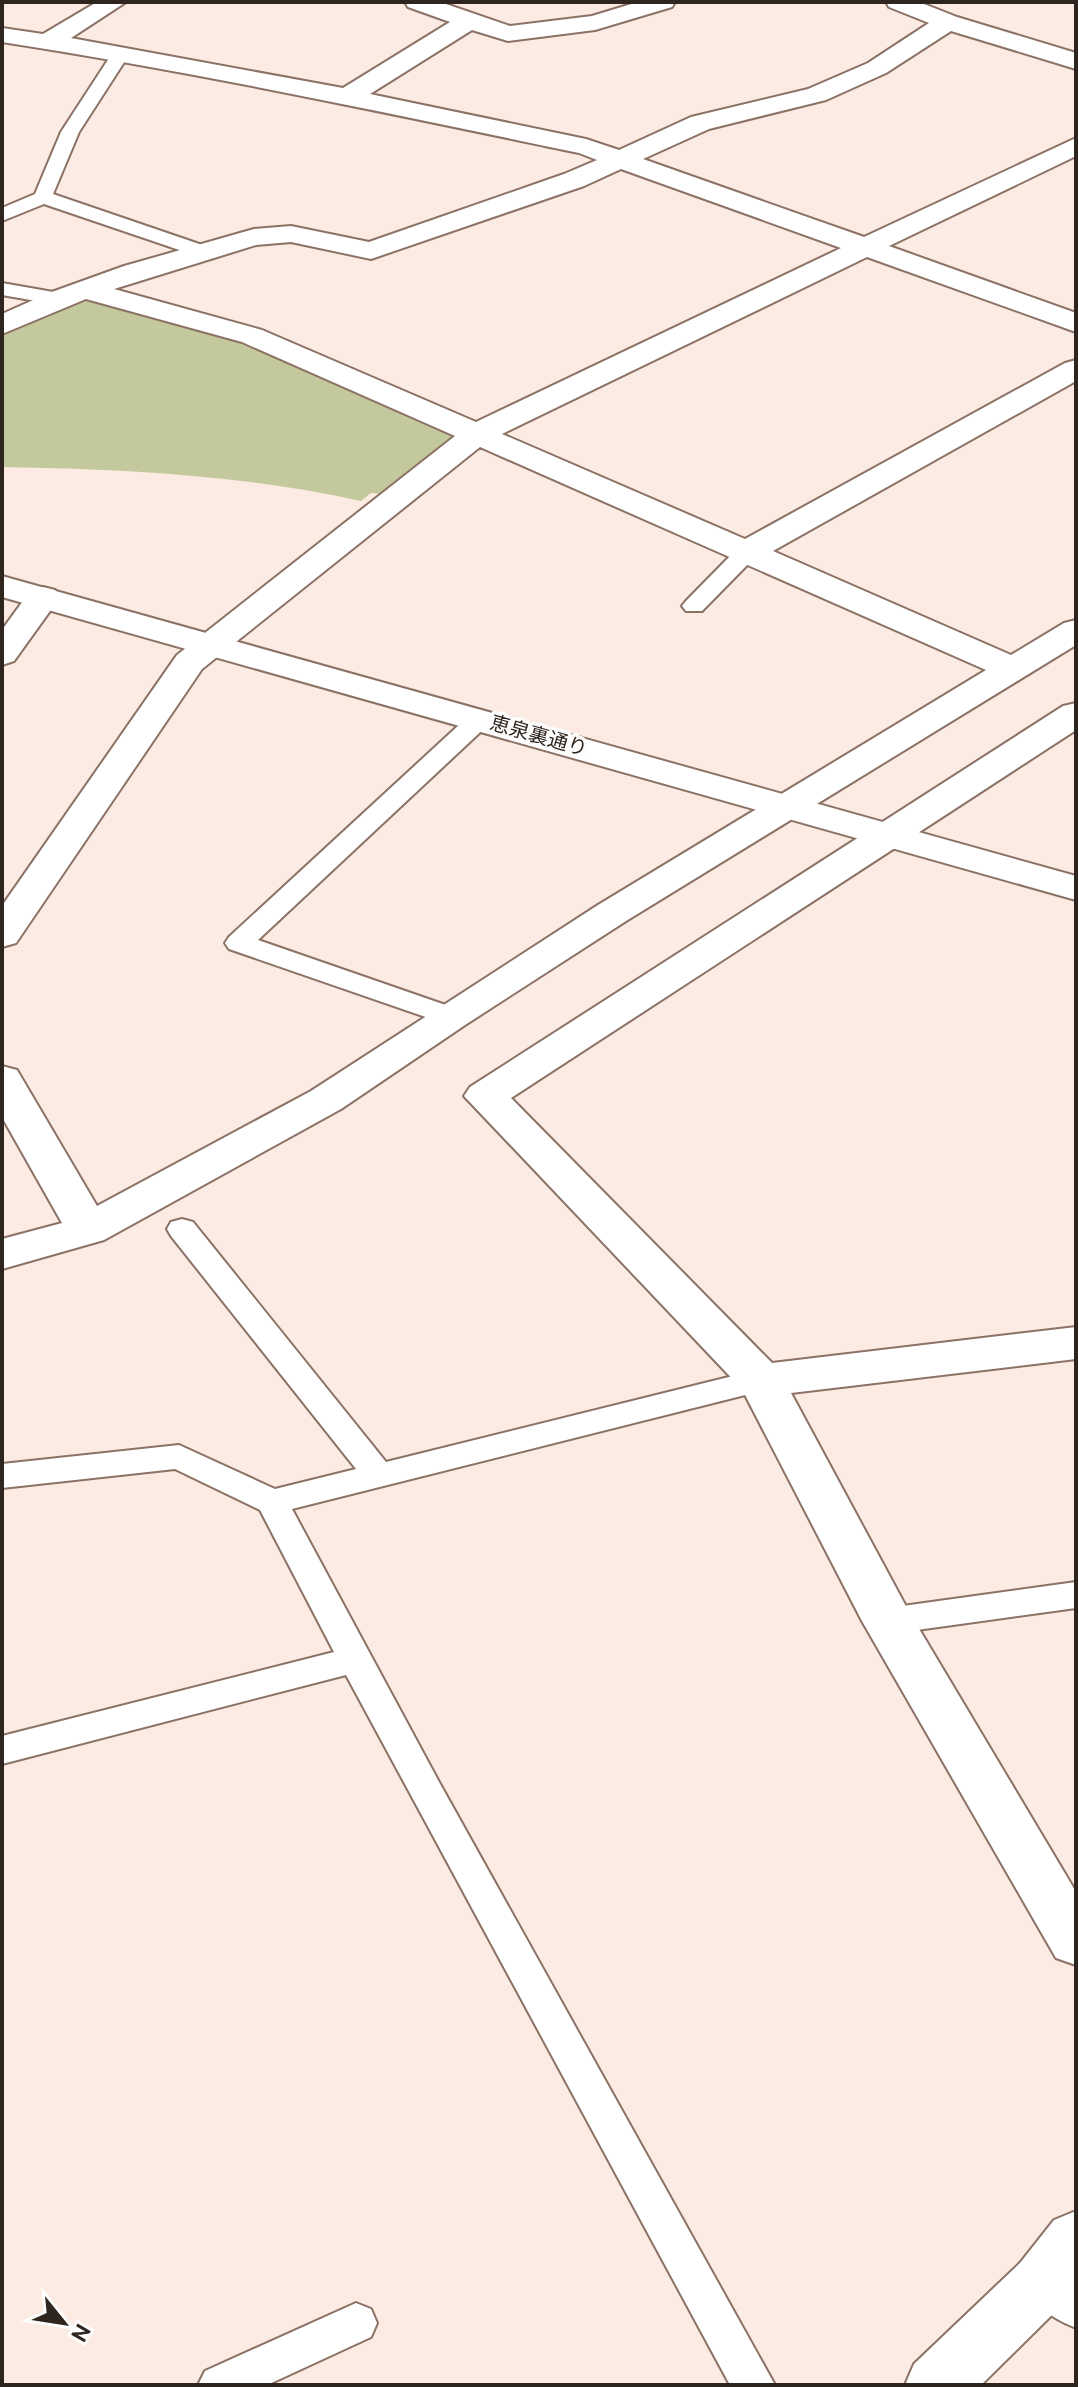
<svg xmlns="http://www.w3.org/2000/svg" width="1078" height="2387" viewBox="0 0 1078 2387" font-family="Ubuntu,'Noto Sans JP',sans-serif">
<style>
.green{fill:#c4c99d}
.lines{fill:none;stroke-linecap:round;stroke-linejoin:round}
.service-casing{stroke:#8b7265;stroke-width:4}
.minor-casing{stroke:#8b7265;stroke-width:4}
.tertiary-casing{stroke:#8b7265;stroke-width:4}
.service{fill:#fff;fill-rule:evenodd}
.minor{fill:#fff;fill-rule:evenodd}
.tertiary{fill:#fff;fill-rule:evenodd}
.labels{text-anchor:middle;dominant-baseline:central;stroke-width:7;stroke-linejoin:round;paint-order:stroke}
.street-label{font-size:20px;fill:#2f251f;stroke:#fcfcfc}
</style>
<rect width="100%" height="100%" fill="#fcebe2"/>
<path class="green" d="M99 300 258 347 459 435 383 494 371 493 361 501C243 475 123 469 2 467V330L70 303Z"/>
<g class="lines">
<g class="service-casing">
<g id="service">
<path d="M121 48 130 53 79 132 53 194 208 247 211 251 208 255H194L44 204 2 221V208L35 194 61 132 115 49Z"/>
<path d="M2 283 59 293 69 299 59 305 2 295Z"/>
<path d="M747 545 755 547 758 552 755 557 702 611H686L682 606 686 601 739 547Z"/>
<path d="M481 711 490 713 493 718 490 723 258 940 460 1010 464 1016 460 1022 450 1024 440 1022 229 949 225 943 229 937 472 713Z"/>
<path d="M182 1219 193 1222 386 1462 761 1369 772 1372 777 1380 772 1388 761 1391 292 1509 439 1782 775 2385H730L346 1675 2 1764V1736L334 1652 260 1510 175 1469 2 1488V1464L179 1445 275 1489 356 1469 171 1236 167 1229 171 1222Z"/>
<path d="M1076 1582V1608L888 1634 876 1630 871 1621 876 1612 888 1608Z"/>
<path d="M1042 2264 1057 2269 1076 2283V2328C1054 2319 1031 2305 1021 2283L1027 2269Z"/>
<path d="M356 2303 371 2309 377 2323 371 2337 267 2385H198L205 2371Z"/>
</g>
</g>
<g class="minor-casing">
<g id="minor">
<path d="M97 2H126L71 38 343 88 450 22 408 7 405 2H440L510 26 592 16 638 2H675L672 7 595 30 508 41 472 30 370 94 586 139 619 150 691 117 808 89 868 63 929 23 889 7 886 2H919L957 17 1076 53V69L951 31 886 73 826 100 709 129 643 159 864 237 1076 138V156L889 246 1076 313V332L867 257 502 434 745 539 1065 363 1076 360V381L773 551 1011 655 1064 623 1076 620V645L626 921 465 1025 341 1109 104 1240 2 1269V1239L62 1223 2 1117V1066L17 1070 97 1206 311 1091 598 905 986 670 480 447 202 669 16 943 2 947V906L177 655 455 436 242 342 86 299 2 334V314L49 293 124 266 254 229 291 226 369 242 564 174 597 160 579 153C387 113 196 72 2 42V28L43 34ZM621 169 841 248 476 422 262 330 114 289 256 245 291 242 371 259 584 186Z"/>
<path d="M43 587 55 590 60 597 14 661 2 665V630L31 590Z"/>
<path d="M1076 703V730L511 1098 772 1363 1076 1327V1359L791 1393 909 1612 1076 1892V1965L1056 1958 862 1621 742 1389 464 1096 470 1087 1063 706Z"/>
<path d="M1076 2211V2287L1064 2303 981 2385H905L914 2364 1020 2263 1054 2220Z"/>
</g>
</g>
<g class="tertiary-casing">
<path id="tertiary" d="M2 576 1076 876V900L2 597Z"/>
</g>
<use href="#service" class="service"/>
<use href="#minor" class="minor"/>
<use href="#tertiary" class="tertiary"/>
</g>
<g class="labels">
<g class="street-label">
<text transform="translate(539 735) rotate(16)">恵泉裏通り</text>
</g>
</g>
<rect width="1078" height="2387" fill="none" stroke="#2f251f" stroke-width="8"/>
<g transform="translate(64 2323) rotate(120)" stroke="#fcfcfc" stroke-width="6" paint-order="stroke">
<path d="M0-6L14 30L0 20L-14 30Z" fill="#2f251f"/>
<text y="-12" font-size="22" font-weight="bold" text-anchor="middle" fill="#2f251f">N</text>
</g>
</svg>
